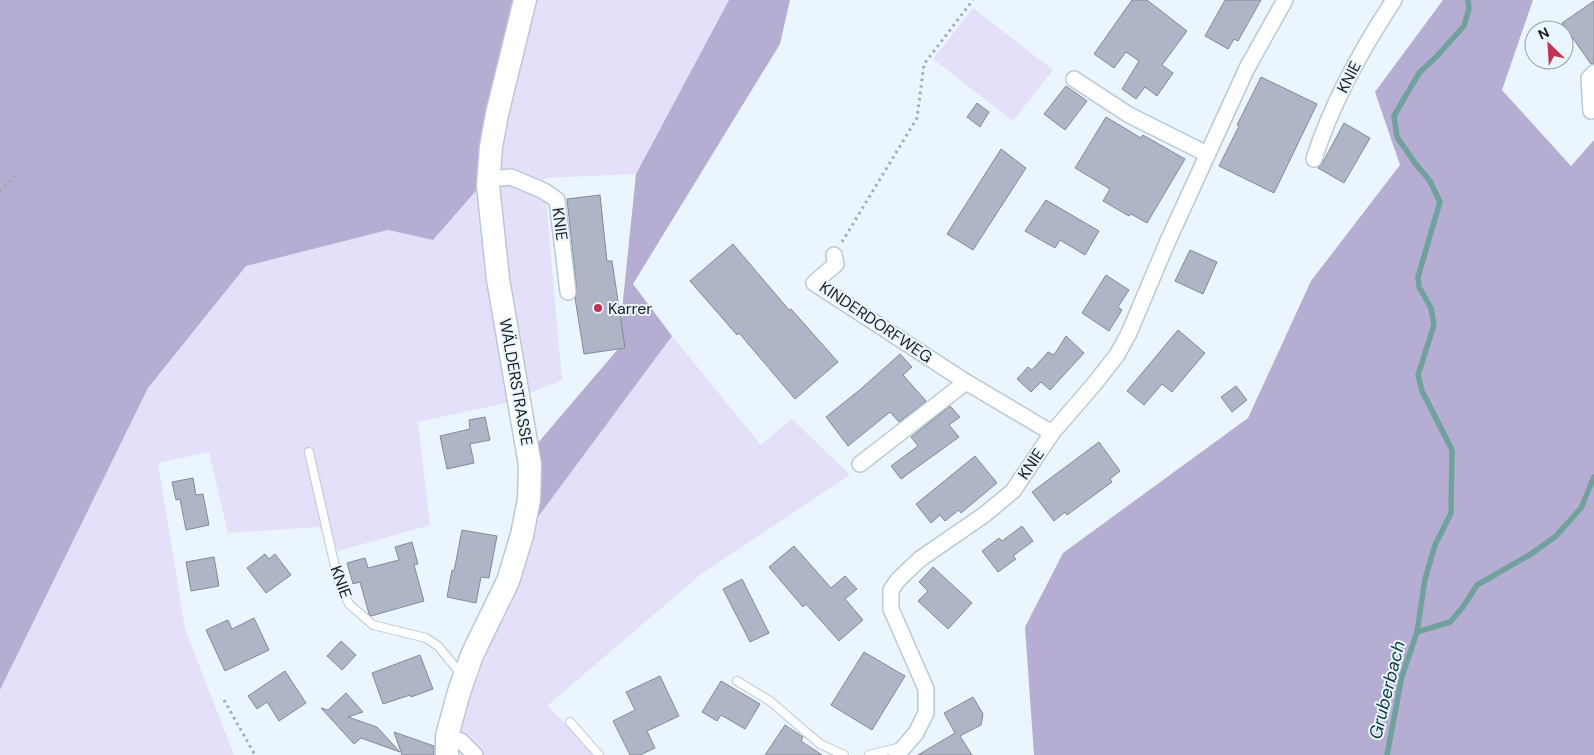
<svg xmlns="http://www.w3.org/2000/svg" width="1594" height="755" viewBox="0 0 1594 755" font-family="'DM Sans',sans-serif">
<style>
.green{fill:#e4e0f9}
.forest{fill:#b5add2}
.lines{fill:none;stroke-linecap:round;stroke-linejoin:round}
.stream{stroke:#71a19d;stroke-width:5.5}
.building{fill:#aeb5c6;stroke:#838a9a}
.lane-casing{stroke:#b9c9d6;stroke-width:10}
.street-casing{stroke:#b9c9d6;stroke-width:18}
.secondary-casing{stroke:#b9c9d6;stroke-width:25}
.path{stroke:#a2abb2;stroke-width:3;stroke-dasharray:2.5 4;stroke-linecap:butt}
.lane{stroke:#fff;stroke-width:8}
.street{stroke:#fff;stroke-width:15}
.secondary{stroke:#fff;stroke-width:22}
.poi-dot{fill:#c23252;stroke:#eaf5fd;stroke-width:2}
.labels{text-anchor:middle;dominant-baseline:central;stroke-width:4;stroke-linejoin:round;paint-order:stroke}
.street-label{font-size:16px;fill:#171d22;stroke:#eaf5fd}
.poi-label{font-size:16px;fill:#171d22;stroke:#eaf5fd;text-anchor:start}
.water-label{font-size:18px;font-style:italic;fill:#12403d;stroke:#eaf5fd}
</style>
<rect width="100%" height="100%" fill="#eaf5fd"/>
<g class="green">
<path d="M516 0H729L636 174 544 178 562 380 506 403 418 422 430 525 338 551 319 527 228 533 209 452 158 463 185 629 234 755H0V690L148 388 246 266 388 230 433 240 481 185Z"/>
<path d="M973 8 1053 70 1013 121 933 59Z"/>
<path d="M672 336 761 445 792 419 850 475 700 575 547 706 597 755H480L458 731 535 521Z"/>
</g>
<g class="forest">
<path d="M0 0H516L481 185 433 240 388 230 246 266 148 388 0 690Z"/>
<path d="M729 0H790L780 44 633 284 672 336 535 521 537 444 618 349 636 174Z"/>
<path d="M1443 0H1533L1502 90 1571 166 1594 140V755H1034L1025 627 1063 553 1248 418 1311 281 1400 165 1375 92Z"/>
</g>
<g class="lines">
<g class="stream">
<path d="M1417 632 1450 622 1463 607 1477 585 1531 554 1556 536 1581 508 1594 477"/>
<path d="M1387 755 1402 676 1417 632 1425 579 1435 545 1451 513 1452 450 1422 391 1418 375 1434 325 1431 308 1419 287 1418 277 1440 202 1430 181 1415 163 1397 137 1394 116 1419 73 1437 56 1464 26 1469 9 1468 0"/>
</g>
</g>
<g class="building">
<path d="M1132 0H1147L1187 31 1162 65 1173 73 1157 96 1145 87 1136 99 1122 89 1139 61 1126 52 1114 68 1094 54Z"/>
<path d="M1225 0H1261L1238 41 1234 39 1228 49 1205 36Z"/>
<path d="M1594 1V64H1591L1562 23Z"/>
<path d="M1261 77 1317 104 1274 193 1219 166 1239 126 1237 125Z"/>
<path d="M1066 86 1087 101 1065 130 1044 114Z"/>
<path d="M977 103 989 112 980 127 967 117Z"/>
<path d="M1106 117 1141 138 1143 135 1185 159 1147 223 1131 214 1129 216 1103 201 1110 189 1075 168Z"/>
<path d="M1344 123 1370 138 1344 183 1318 168 1323 162Z"/>
<path d="M1001 149 1026 168 973 250 947 234Z"/>
<path d="M600 195 607 261H612L625 348 584 354 575 298 577 291 567 199Z"/>
<path d="M1046 200 1099 231 1085 255 1060 240 1055 248 1025 231Z"/>
<path d="M733 244 789 310 791 309 838 362 795 399 739 333 737 335 690 281Z"/>
<path d="M1190 250 1217 262 1203 294 1175 281Z"/>
<path d="M1106 275 1129 290 1118 307 1122 310 1109 331 1082 313Z"/>
<path d="M1178 330 1205 353 1172 392 1162 384 1144 405 1127 391Z"/>
<path d="M1066 336 1084 353 1050 390 1041 382 1031 392 1017 379 1028 367 1032 370 1048 352 1054 355Z"/>
<path d="M900 354 912 367 903 375 926 401 899 422 890 412 848 446 826 417 862 388Z"/>
<path d="M1236 386 1247 400 1232 412 1221 397Z"/>
<path d="M950 406 960 417 949 425 959 437 901 479 891 466 918 446 911 437Z"/>
<path d="M485 417 490 440 470 444 474 463 447 469 440 436 470 429 469 420Z"/>
<path d="M1099 442 1120 471 1110 479 1112 482 1067 515 1065 512 1054 521 1032 492Z"/>
<path d="M975 456 997 483 961 513 959 510 945 521 940 515 931 523 916 504Z"/>
<path d="M193 478 196 495 203 494 209 525 186 530 180 499 176 500 172 482Z"/>
<path d="M1022 526 1033 541 1013 556 1016 559 998 572 982 551 999 538 1002 541Z"/>
<path d="M462 530 497 536 489 578 481 577 476 603 447 597 452 570 454 571Z"/>
<path d="M412 542 418 564 414 565 424 601 371 616 369 614 360 582 353 584 347 563 365 558 368 568 399 560 395 547Z"/>
<path d="M794 546 831 588 845 576 857 589 845 599 863 620 839 641 806 604 803 607 769 567Z"/>
<path d="M265 554 269 559 275 554 291 575 266 593 247 568Z"/>
<path d="M214 557 219 586 191 591 186 562Z"/>
<path d="M933 567 972 603 948 629 918 601 928 591 919 582Z"/>
<path d="M742 579 769 633 750 642 723 589Z"/>
<path d="M254 618 269 650 225 671 206 630 228 620 232 629Z"/>
<path d="M341 641 356 655 342 670 327 656Z"/>
<path d="M864 652 905 676 872 730 831 705Z"/>
<path d="M420 655 433 689 411 697 410 695 383 704 372 673Z"/>
<path d="M285 671 306 703 279 721 267 702 257 709 248 696Z"/>
<path d="M660 676 679 716 647 731 655 748 640 755H630L613 721 635 710 626 692Z"/>
<path d="M721 681 760 704 745 729 721 715 717 721 702 712Z"/>
<path d="M346 693 363 712 348 717 377 727 400 752 361 738 354 744 321 708 328 710Z"/>
<path d="M973 697 983 714 981 725 960 736 972 755H918L955 733 944 713Z"/>
<path d="M785 725 803 737 801 741 822 755H765Z"/>
<path d="M394 732 434 746V755H402Z"/>
</g>
<g class="lines">
<g class="lane-casing">
<g id="lane">
<path d="M309 452 338 580 349 604 373 625 426 638 438 646 461 674"/>
<path d="M737 681 770 701 820 744 844 755"/>
<path d="M570 722 599 755"/>
<path d="M869 755 901 747"/>
</g>
</g>
<g class="street-casing">
<g id="street">
<path d="M1074 79 1129 115 1207 154"/>
<path d="M1591 111 1589 78 1594 73"/>
<path d="M1314 159C1332 102 1361 50 1394 0"/>
<path d="M489 179 511 177 544 191 557 200 568 292"/>
<path d="M834 255 836 264 814 283 966 382 1052 433"/>
<path d="M860 464 966 382"/>
<path d="M447 736 461 741 475 755"/>
<path d="M897 755 916 733 926 713V689L891 609V590L898 580 920 559 984 515 1013 491 1052 433 1095 383 1117 355 1129 333 1167 243 1247 68 1285 0"/>
</g>
</g>
<g class="secondary-casing">
<path id="secondary" d="M447 755V736L459 692 472 655 508 581 522 535 529 499 530 465 498 279 488 185 491 147 497 114 525 0"/>
</g>
<g class="path">
<path d="M0 191 19 172"/>
<path d="M842 242 917 118 924 64 973 0"/>
<path d="M224 700 255 755"/>
</g>
<use href="#lane" class="lane"/>
<use href="#street" class="street"/>
<use href="#secondary" class="secondary"/>
</g>
<circle class="poi-dot" cx="598" cy="308" r="5"/>
<g class="labels">
<g class="street-label">
<text transform="translate(1349 77) rotate(-63)">KNIE</text>
<text transform="translate(560 224) rotate(82)">KNIE</text>
<text transform="translate(876 322) rotate(34)">KINDERDORFWEG</text>
<text transform="translate(516 382) rotate(80)">WÄLDERSTRASSE</text>
<text transform="translate(1031 464) rotate(-56)">KNIE</text>
<text transform="translate(341 582) rotate(70)">KNIE</text>
</g>
<g class="poi-label">
<text x="608" y="308">Karrer</text>
</g>
<g class="water-label">
<text transform="translate(1387 690) rotate(-76)">Gruberbach</text>
</g>
</g>
<g transform="translate(1549 45) rotate(335)"><circle r="24" fill="#eaf5fd" stroke="#969fa5"/>
<path d="M0-4L9 19L0 12L-9 19Z" fill="#c23252"/>
<text y="-8" font-size="14" font-weight="bold" text-anchor="middle" fill="#171d22">N</text>
</g>
</svg>
